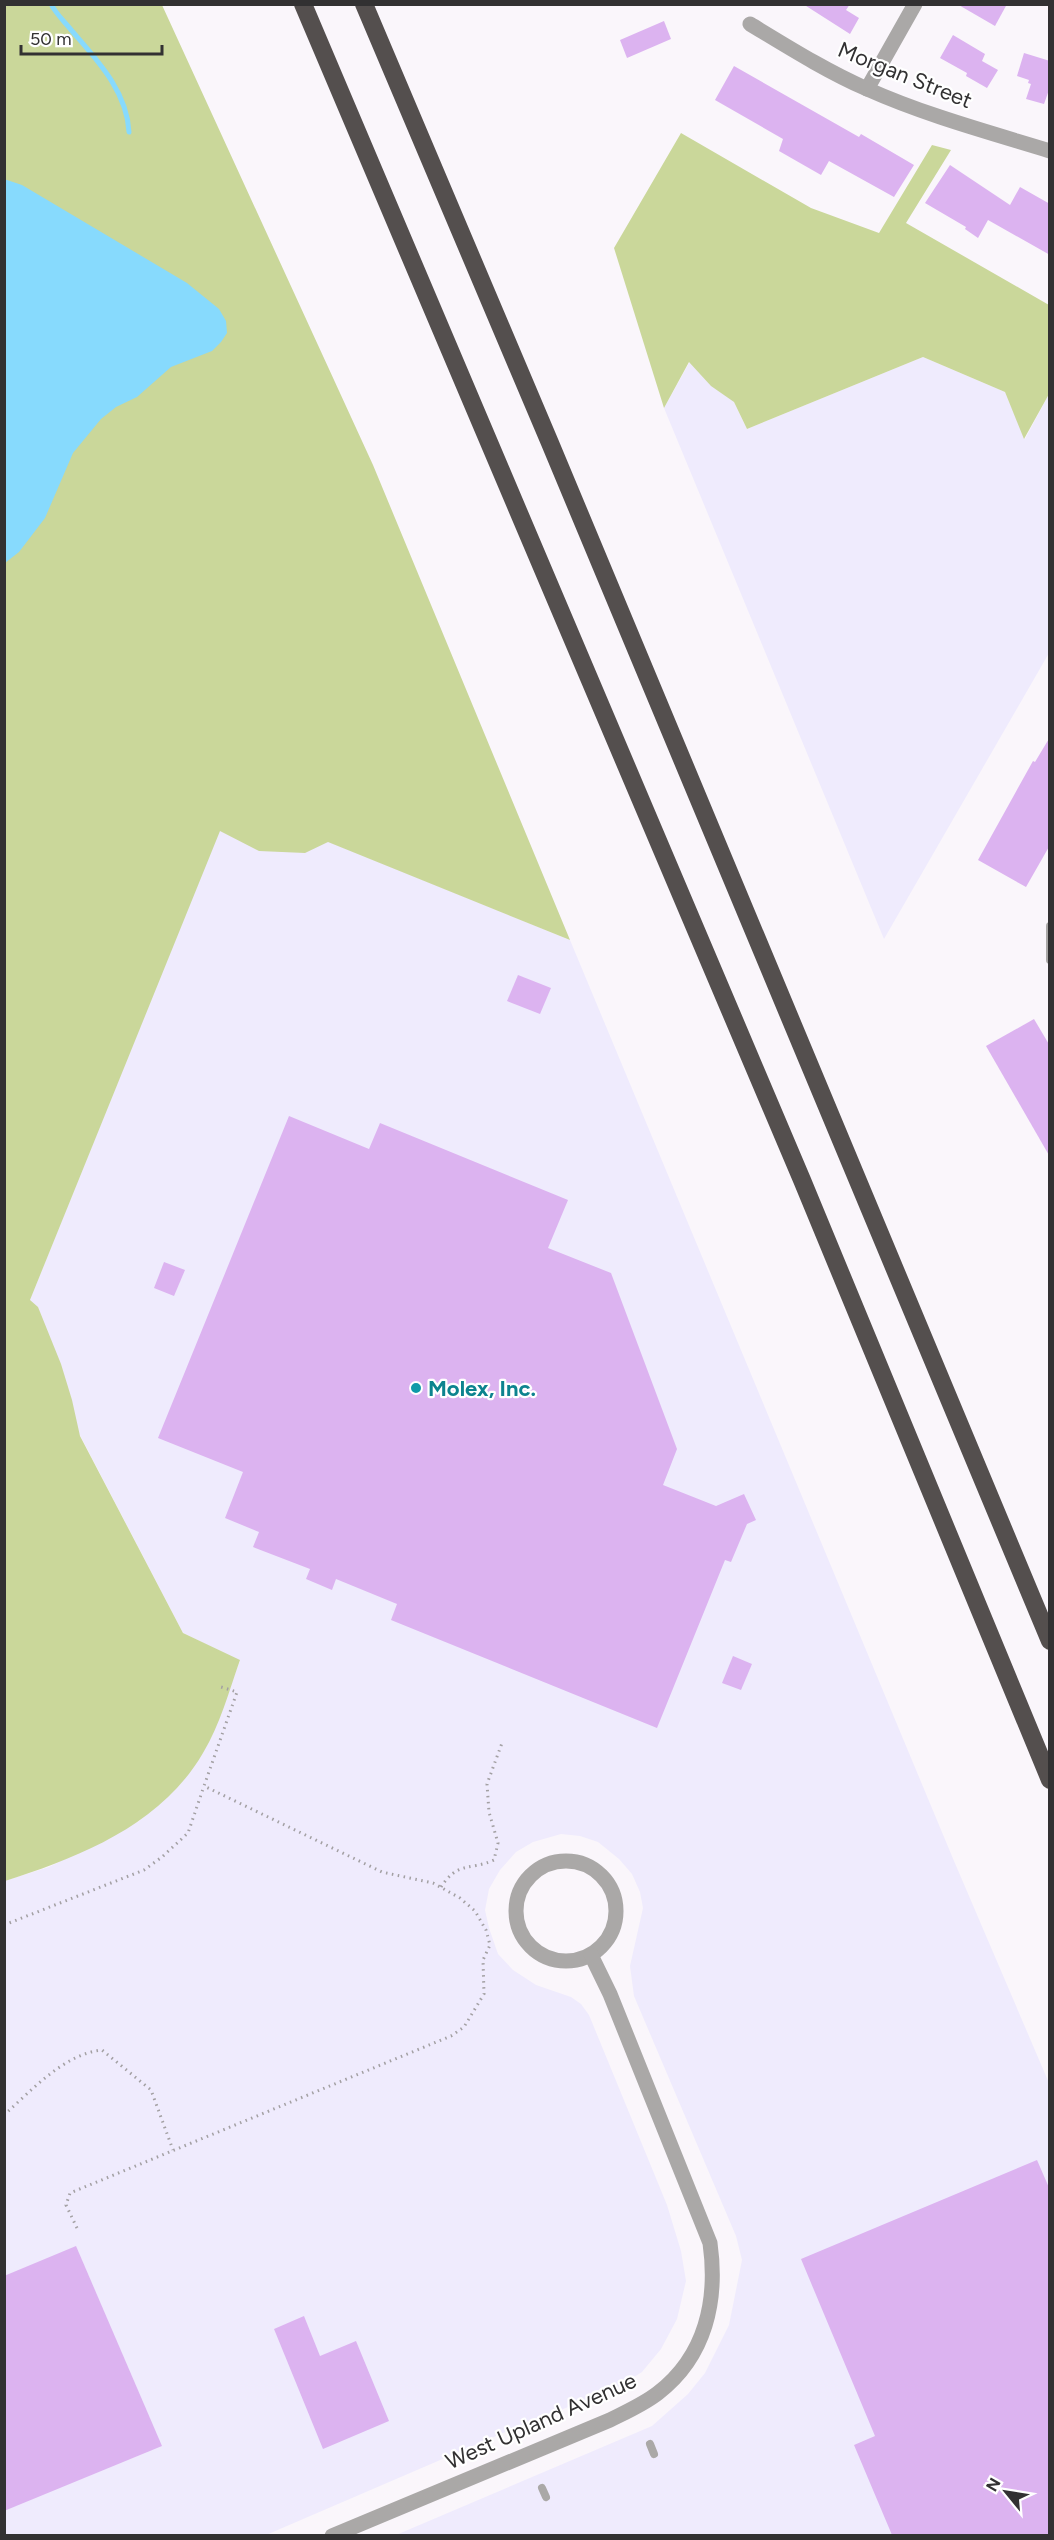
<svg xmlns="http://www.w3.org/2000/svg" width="1054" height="2540" viewBox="0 0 1054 2540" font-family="Figtree,sans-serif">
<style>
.industrial{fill:#efebfd}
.green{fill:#cad79a}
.water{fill:#87dafd}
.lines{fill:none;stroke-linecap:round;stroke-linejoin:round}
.stream{stroke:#87dafd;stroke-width:5}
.building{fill:#dcb3f0}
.path{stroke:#a3a0a3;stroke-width:3;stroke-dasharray:1.5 4.5;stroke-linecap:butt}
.lane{stroke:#aaa8a7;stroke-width:8}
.street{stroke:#aaa8a7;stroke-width:15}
.highway{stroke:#544f4e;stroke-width:18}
.culture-dot{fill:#0f9aa8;stroke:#fff;stroke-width:2}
.labels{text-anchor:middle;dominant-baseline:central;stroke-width:4.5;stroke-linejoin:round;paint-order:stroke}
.street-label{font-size:22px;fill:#323132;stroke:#fff}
.culture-label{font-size:22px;font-weight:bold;fill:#0d838f;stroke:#fff;text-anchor:start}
</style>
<rect width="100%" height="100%" fill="#faf6fb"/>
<g class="industrial">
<path d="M703 338 747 429 923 357 1005 392 1025 439 1049 394V653L884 939 664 408Z"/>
<path d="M231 802 570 940 954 1861 1049 2083V2535H396L652 2426 688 2394 705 2373 729 2325 742 2260 736 2236 634 1996 630 1966 643 1908 640 1892 632 1874 619 1859 598 1842 580 1836 561 1834 533 1842 516 1852 500 1870 489 1889 485 1910 489 1928 498 1954 513 1970 536 1985 571 1997 581 2004 589 2015 667 2205 681 2251 686 2281 677 2319 661 2349 642 2372 616 2388 503 2433 266 2535H5L4 1881 49 1867 139 1821 178 1787 203 1753 240 1661 183 1633 21 1322Z"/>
</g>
<g class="green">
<path d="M4 5H162L373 465 570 940 328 842 305 853 259 851 220 831 30 1300 38 1307 61 1364 72 1400 80 1436 183 1633 240 1660C229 1691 220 1725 203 1753 161 1825 80 1857 5 1881Z"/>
<path d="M681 133 811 208 879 233 932 145 951 150 906 223 1049 305V394L1024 439 1005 392 923 357 747 429 734 402 711 386 689 362 664 408 614 248Z"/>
</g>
<path class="water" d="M4 179 22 185 187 283 219 309 226 321 227 333 221 342 212 351 171 367 137 397 116 407 101 419 73 453 45 518 19 552 5 563Z"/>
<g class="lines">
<path class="stream" d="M51 4C56 14 65 22 72 31 97 60 127 91 129 132"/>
</g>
<g class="building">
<path d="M803 4H850L846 10 859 18 850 34Z"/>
<path d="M957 4H1007L995 26Z"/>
<path d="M664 21 671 39 627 58 620 40Z"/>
<path d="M953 35 985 54 982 61 998 70 987 88 966 76 967 73 940 58Z"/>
<path d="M1024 53 1050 61V87L1044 104 1026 99 1031 84 1028 83 1029 80 1017 76Z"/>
<path d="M734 66 859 137 861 134 914 165 894 197 829 161 821 175 779 151 783 139 715 100Z"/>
<path d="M950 165 1010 205 1020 187 1050 204V255L988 220 978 238 965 229 966 227 925 203Z"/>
<path d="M1050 737V845L1026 887 978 860 1033 761 1035 762Z"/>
<path d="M518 975 551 988 540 1014 507 1001Z"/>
<path d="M1034 1019 1050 1046V1157L986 1046Z"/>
<path d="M289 1116 369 1149 380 1123 568 1200 548 1248 611 1273 677 1449 663 1485 716 1506 744 1494 756 1520 747 1524 731 1562 725 1560 657 1728 391 1620 397 1604 336 1579 332 1590 306 1579 310 1569 253 1547 259 1532 225 1518 243 1472 158 1438Z"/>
<path d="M164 1262 185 1270 174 1296 154 1288Z"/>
<path d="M733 1656 752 1664 741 1690 722 1683Z"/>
<path d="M1037 2160 1050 2190V2535H892L854 2445 875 2436 801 2259Z"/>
<path d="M76 2246 162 2446 4 2511V2276Z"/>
<path d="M304 2316 320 2356 356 2341 389 2421 323 2449 274 2329Z"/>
</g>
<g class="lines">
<g class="path">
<path d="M441 1887C458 1861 469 1871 494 1860L498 1843 489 1812 487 1784 502 1743"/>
<path d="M4 1925 144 1870 162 1857 188 1833 204 1786"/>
<path d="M4 2115C32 2090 64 2054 102 2050L151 2090 173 2150"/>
<path d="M77 2228 66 2205 70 2193 451 2036 464 2027 484 1994 483 1960 490 1945 486 1930 475 1911 460 1898 433 1883 382 1872 204 1786 237 1692 218 1686"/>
</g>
<g class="lane">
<path d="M1050 926V960"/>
<path d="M650 2444 654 2454"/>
<path d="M542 2488 546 2497"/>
</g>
<g class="street">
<path d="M750 24C788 47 826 71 867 89 925 115 988 132 1050 151"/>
<path d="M867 89 915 4"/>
<circle cx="566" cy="1911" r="50"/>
<path d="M332 2536 610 2420C626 2412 644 2404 658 2393 706 2356 718 2300 710 2243L610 1994 591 1955"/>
</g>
<g class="highway">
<path d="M303 4 802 1180 1050 1780"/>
<path d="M364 4 550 443 1050 1641"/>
</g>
</g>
<circle class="culture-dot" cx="416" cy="1388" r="6"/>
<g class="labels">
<g class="street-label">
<text transform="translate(905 75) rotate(22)">Morgan Street</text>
<text transform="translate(541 2421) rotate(-24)">West Upland Avenue</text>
</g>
<g class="culture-label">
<text x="428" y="1388">Molex, Inc.</text>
</g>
</g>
<rect width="1054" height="2540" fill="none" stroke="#323132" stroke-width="12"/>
<g transform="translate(1006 2492) rotate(300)" stroke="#ffffff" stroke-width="4.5" paint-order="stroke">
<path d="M0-4.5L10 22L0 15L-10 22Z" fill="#323132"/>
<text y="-9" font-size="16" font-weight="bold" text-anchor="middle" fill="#323132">N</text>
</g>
<path d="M21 45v9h141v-9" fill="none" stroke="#323132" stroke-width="3"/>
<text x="30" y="45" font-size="18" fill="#323132" stroke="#ffffff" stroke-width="4.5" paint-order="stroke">50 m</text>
</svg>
